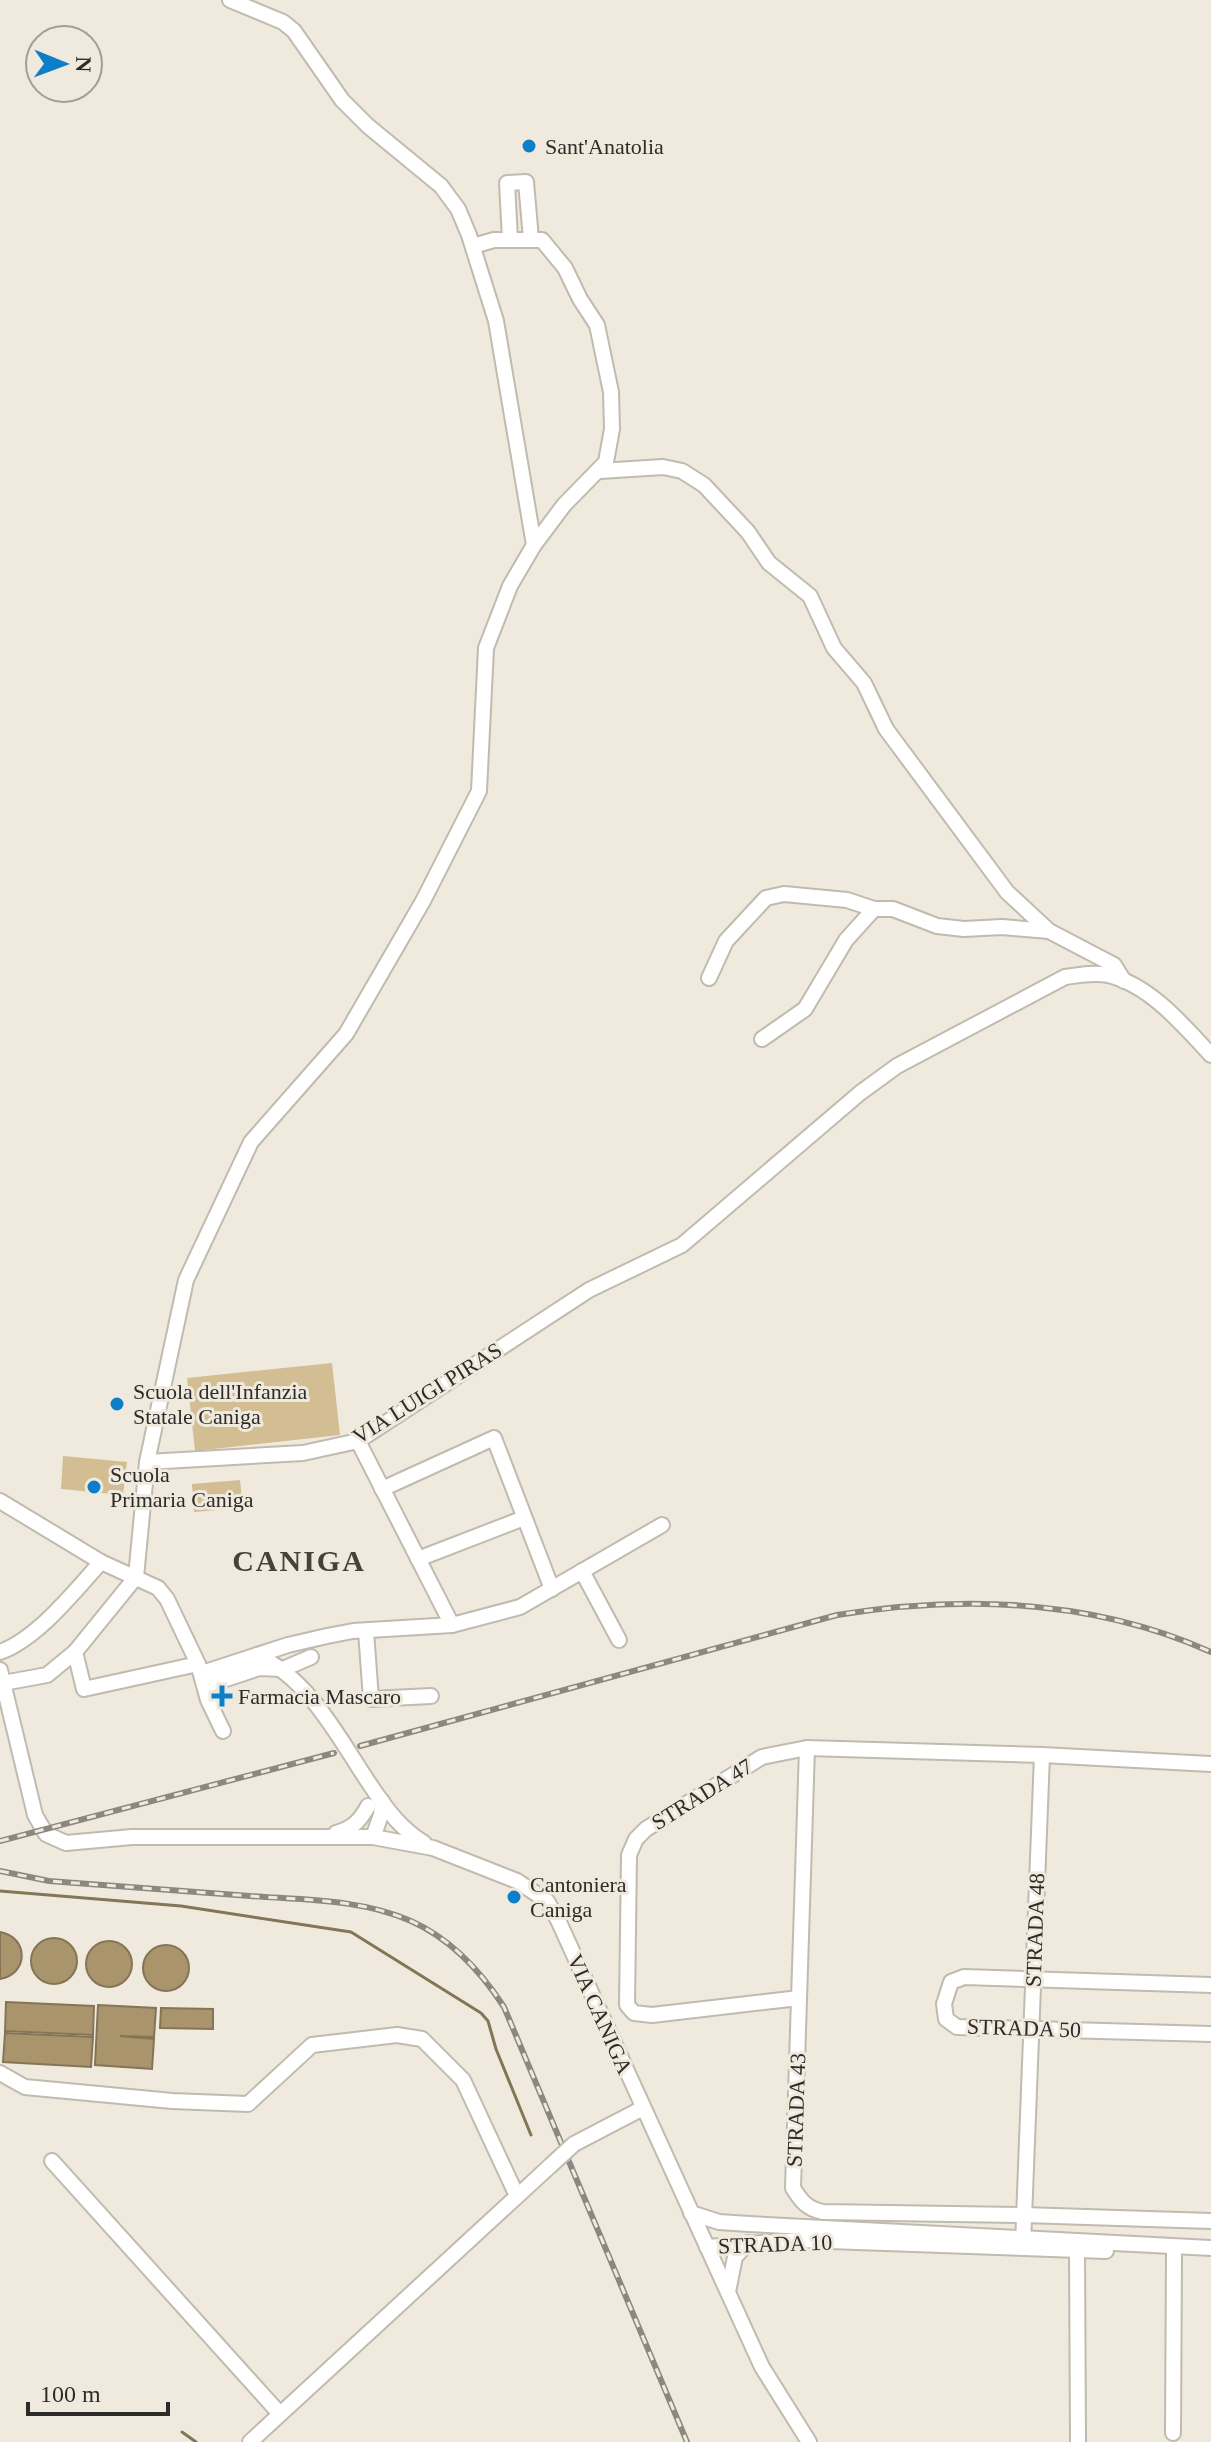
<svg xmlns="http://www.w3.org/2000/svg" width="1211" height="2442" viewBox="0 0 1211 2442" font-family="'Times New Roman',serif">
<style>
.green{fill:#d3be93}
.water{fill:#a9946b;stroke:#847557;stroke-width:2}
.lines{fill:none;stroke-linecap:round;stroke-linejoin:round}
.stream{stroke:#847557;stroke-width:3}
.minor-casing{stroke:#c0baaf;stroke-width:18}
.minor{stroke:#fff;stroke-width:14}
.rail-casing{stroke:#8c8880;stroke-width:6}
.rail{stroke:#f0eade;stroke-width:3;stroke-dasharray:9;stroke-linecap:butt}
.minor-bridge-casing{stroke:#c0baaf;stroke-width:18;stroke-linecap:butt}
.minor-bridge{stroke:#fff;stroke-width:14}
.poi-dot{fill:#0d7fc8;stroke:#f0eade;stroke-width:3}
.labels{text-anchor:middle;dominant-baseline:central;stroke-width:6;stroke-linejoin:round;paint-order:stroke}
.poi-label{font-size:22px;fill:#2e2c28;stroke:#f0eade;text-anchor:start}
.street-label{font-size:22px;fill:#2e2c28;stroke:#f0eade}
.district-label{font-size:30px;font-weight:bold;letter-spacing:2px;fill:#464238;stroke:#f0eade}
</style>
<rect width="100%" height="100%" fill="#f0eade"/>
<g class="green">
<path d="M332 1363 340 1435 195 1451 187 1378Z"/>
<path d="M63 1456 127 1462 123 1495 61 1489Z"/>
<path d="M240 1480 243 1508 194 1512 192 1484Z"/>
</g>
<g class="water">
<path d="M0 1932C29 1937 29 1974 0 1979Z"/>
<circle cx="54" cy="1961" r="23"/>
<circle cx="109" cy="1964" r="23"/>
<circle cx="166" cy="1968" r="23"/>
<path d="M6 2002 94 2006 93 2035 5 2031Z"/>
<path d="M98 2005 156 2008 154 2037 120 2036 154 2039 152 2069 95 2065Z"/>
<path d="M161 2008 213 2009V2029L160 2028Z"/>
<path d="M5 2033 93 2037 91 2067 3 2062Z"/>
</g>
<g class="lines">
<g class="stream">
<path d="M0 1891 181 1906 351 1932 481 2013 488 2021 496 2049 531 2135"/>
<path d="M182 2432 196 2442"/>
</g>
<g class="minor-casing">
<g id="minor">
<path d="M510 239 507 183 526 182 531 239"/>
<path d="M473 246 494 240H542L565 268 580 299 597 325 611 392 612 429 606 462 564 505 534 545"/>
<path d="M600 471 663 467 682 471 704 485 748 532 769 563 810 596 834 648 864 683 886 729 1007 892 1049 931 1114 965 1124 981"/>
<path d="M709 978 726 941 766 898 784 894 847 900 874 909"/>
<path d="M762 1039 805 1009 846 940 874 909H893L937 926 964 929 1002 927 1049 931"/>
<path d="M358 1441 452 1625"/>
<path d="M147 1462 303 1453 358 1441 589 1290 682 1245 860 1093 897 1066 1065 977C1079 975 1094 972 1108 975 1150 985 1183 1025 1211 1055"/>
<path d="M382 1489 494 1438 552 1589"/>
<path d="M0 1501 101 1562 158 1588 167 1599 198 1664 208 1700 223 1731"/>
<path d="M418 1559 524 1518"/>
<path d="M582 1571 619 1640"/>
<path d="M366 1631 371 1699 431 1696"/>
<path d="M0 1652C37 1639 75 1591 101 1562"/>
<path d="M75 1652 84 1689 198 1664"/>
<path d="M257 1655C312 1681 340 1741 373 1789 388 1811 401 1829 424 1843"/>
<path d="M0 1670 35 1815 46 1834 66 1843 132 1837H373L433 1848 517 1881 547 1901 558 1920 762 2367 809 2442"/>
<path d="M202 1673 288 1645 327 1636 353 1631 452 1625 520 1607 662 1525"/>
<path d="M3 1683 47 1675 75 1652 136 1577 147 1462 186 1280 251 1142 346 1034 423 901 479 791 486 648 510 586 534 545 496 321 469 235 458 209 441 186 368 126 342 100 294 31 283 22 230 0"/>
<path d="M205 1686 259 1668 283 1669 311 1657"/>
<path d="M807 1748 793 2188C801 2201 807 2209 823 2212L1024 2215 1211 2221"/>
<path d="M336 1833C353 1828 360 1821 368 1806"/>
<path d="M373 1837 381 1815 382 1801"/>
<path d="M1211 1985 964 1977 951 1982 944 2004 946 2019 957 2027 1211 2034"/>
<path d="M799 1998 652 2015 634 2013 627 2005 629 1855 636 1839 646 1829 762 1757 807 1748 1042 1755 1211 1764"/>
<path d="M0 2073 25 2087 172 2101 248 2104 312 2045 397 2035 422 2039 463 2080 517 2196"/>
<path d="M574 2144 643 2108"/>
<path d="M52 2161 280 2414"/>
<path d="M691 2213 719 2222 749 2224 1211 2248"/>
<path d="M1023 2244 1042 1755"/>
<path d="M707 2247 801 2240 1106 2251"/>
<path d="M1077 2250 1078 2442"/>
<path d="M728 2292 735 2257 748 2243"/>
<path d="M1173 2433 1174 2253"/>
<path d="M250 2442 550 2166"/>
</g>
</g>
<use href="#minor" class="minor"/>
<g class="rail-casing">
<g id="rail">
<path d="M360 1746 837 1615C962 1595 1093 1599 1211 1652"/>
<path d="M0 1841 334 1753"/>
<path d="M0 1871 49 1881C116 1886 183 1891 250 1896 304 1900 361 1899 411 1921 451 1939 480 1970 504 2007L687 2442"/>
</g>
</g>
<use href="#rail" class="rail"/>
<g class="minor-bridge-casing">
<path id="minor-bridge" d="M550 2166 574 2144"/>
</g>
<use href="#minor-bridge" class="minor-bridge"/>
</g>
<g class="poi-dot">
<circle cx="529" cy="146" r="8"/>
<circle cx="117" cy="1404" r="8"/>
<circle cx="94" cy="1487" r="8"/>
<path d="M218 1684h8v8h8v8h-8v8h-8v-8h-8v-8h8z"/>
<circle cx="514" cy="1897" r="8"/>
</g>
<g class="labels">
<g class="poi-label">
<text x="545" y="146">Sant'Anatolia</text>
<text x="133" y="1391">Scuola dell'Infanzia<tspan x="133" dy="25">Statale Caniga</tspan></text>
<text x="110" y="1474">Scuola<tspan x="110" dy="25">Primaria Caniga</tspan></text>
<text x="238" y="1696">Farmacia Mascaro</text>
<text x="530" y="1884">Cantoniera<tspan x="530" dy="25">Caniga</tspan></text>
</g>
<g class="street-label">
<text transform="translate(427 1393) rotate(-32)">VIA LUIGI PIRAS</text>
<text transform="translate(702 1794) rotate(-32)">STRADA 47</text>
<text transform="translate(1035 1930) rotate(-88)">STRADA 48</text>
<text transform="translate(600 2014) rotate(66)">VIA CANIGA</text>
<text transform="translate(1024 2028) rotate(2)">STRADA 50</text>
<text transform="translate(796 2110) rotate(-88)">STRADA 43</text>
<text transform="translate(775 2244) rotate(-2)">STRADA 10</text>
</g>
<g class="district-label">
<text x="299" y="1560">CANIGA</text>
</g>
</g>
<g transform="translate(64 64) rotate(91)"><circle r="38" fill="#f0eade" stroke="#a29e95" stroke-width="2"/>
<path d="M0-6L14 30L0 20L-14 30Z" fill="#0d7fc8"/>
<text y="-12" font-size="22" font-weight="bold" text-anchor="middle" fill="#2e2c28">N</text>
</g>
<path d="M28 2402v12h140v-12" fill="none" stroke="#2e2c28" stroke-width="4"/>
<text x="40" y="2402" font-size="24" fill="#2e2c28" stroke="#f0eade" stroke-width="6" paint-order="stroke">100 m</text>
</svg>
